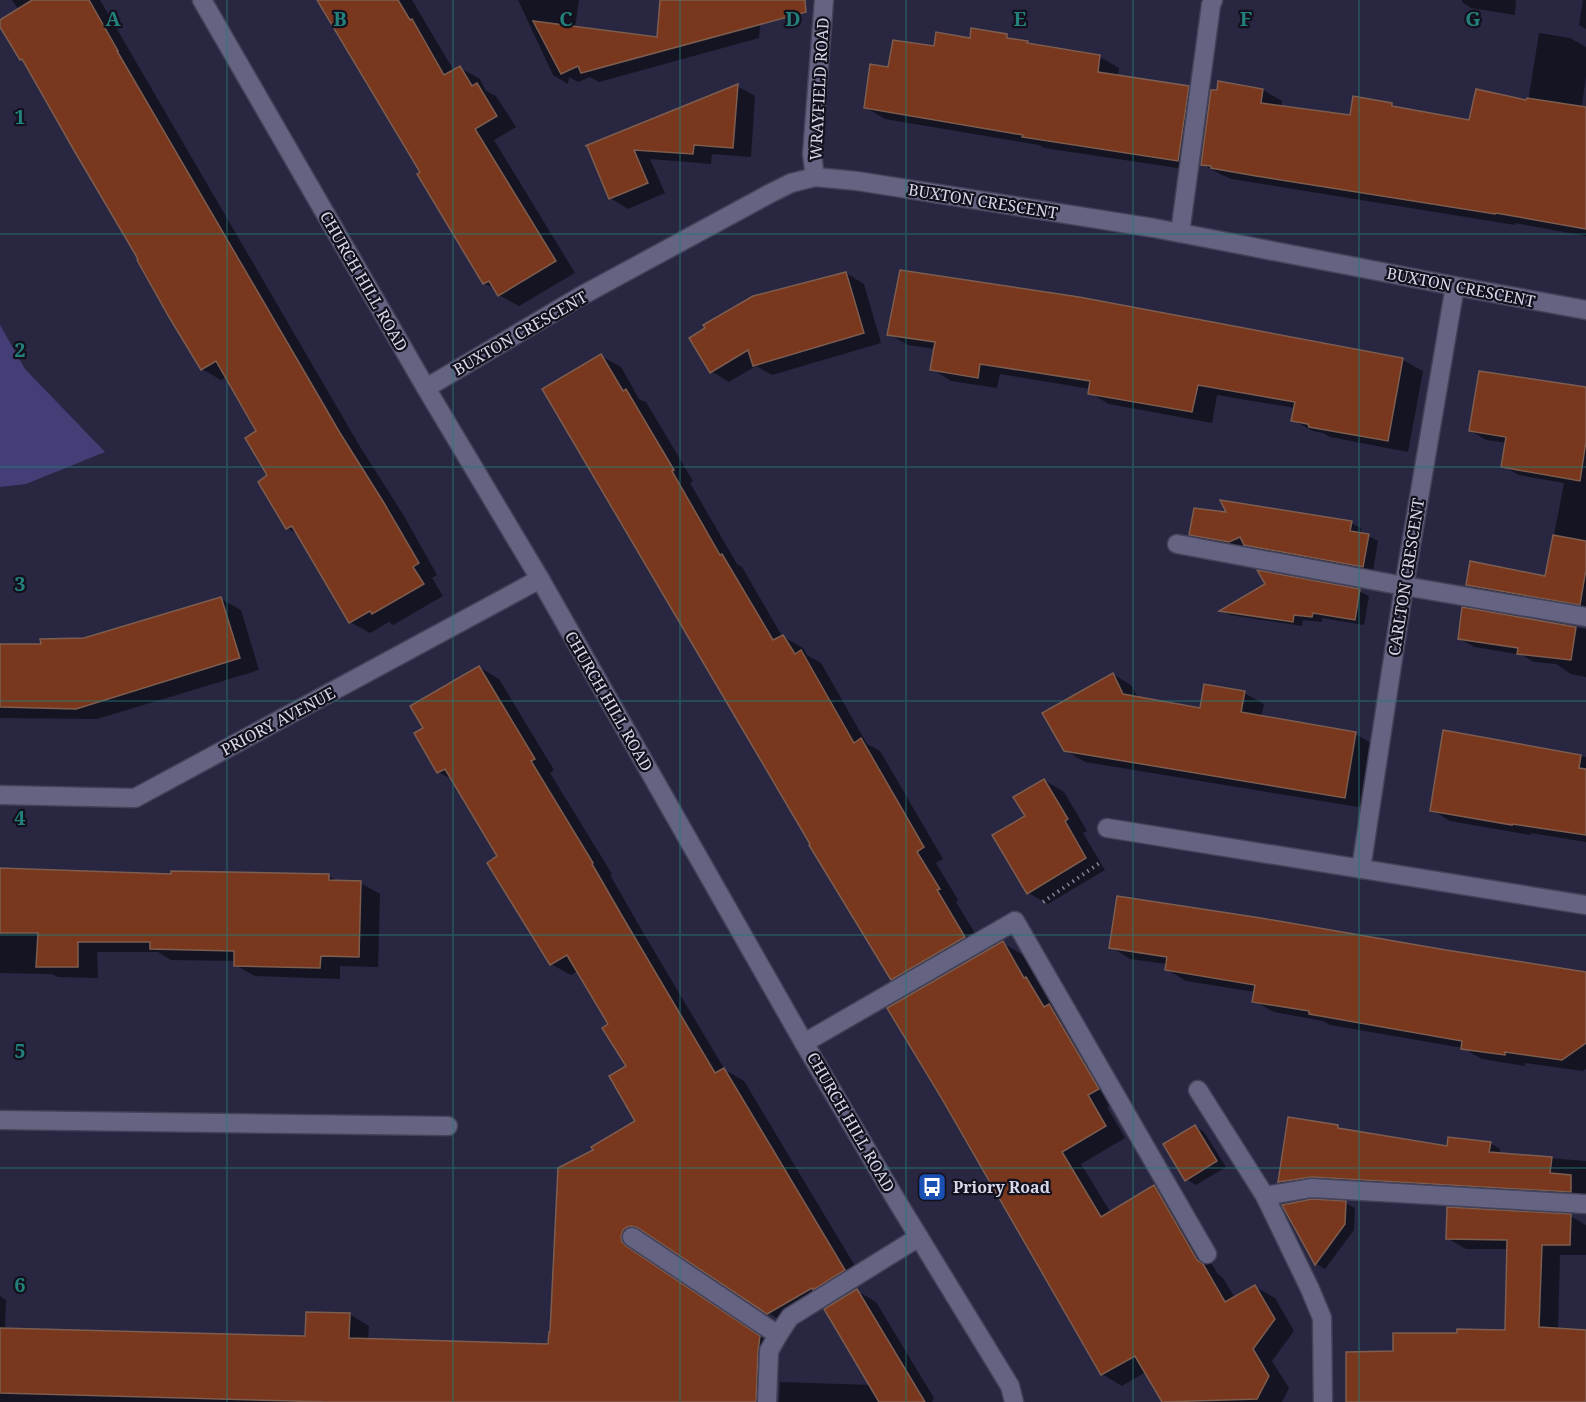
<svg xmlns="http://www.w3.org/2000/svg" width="1586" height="1402" viewBox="0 0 1586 1402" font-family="'Noto Serif',serif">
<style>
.green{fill:#443e76}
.shadow{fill:#0007}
.building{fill:#79381d;stroke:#7d5d50;stroke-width:1.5}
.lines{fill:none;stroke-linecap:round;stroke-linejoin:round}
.minor-casing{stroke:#444259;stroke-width:21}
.path{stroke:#848399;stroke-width:4;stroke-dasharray:1.5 4.5;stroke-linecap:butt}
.minor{stroke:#646381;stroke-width:18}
.grid{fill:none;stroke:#23807a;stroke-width:1.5;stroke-opacity:0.55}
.labels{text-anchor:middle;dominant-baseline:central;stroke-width:4.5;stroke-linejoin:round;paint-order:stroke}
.street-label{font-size:16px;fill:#d7d7e9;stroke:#12111d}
.poi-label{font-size:16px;font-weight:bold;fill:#d7d7e9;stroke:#12111d;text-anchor:start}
.grid-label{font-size:20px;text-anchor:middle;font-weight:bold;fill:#23807a;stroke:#12111d;stroke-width:4.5;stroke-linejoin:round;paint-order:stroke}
</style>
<rect width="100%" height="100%" fill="#282641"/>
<path class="green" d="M0 325 25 369 105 452 26 484 0 487Z"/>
<g class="shadow">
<path d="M12 0H100L359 445 404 516 437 575 432 578 443 596 393 625 389 622 370 633 350 622 300 536 287 528 270 476 258 431 227 377 221 380 202 369 25 62 21 59 0 25V21L19 10Z"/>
<path d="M319 0H412L454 71 460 68 480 79 486 91 496 96 516 127 494 140 575 273 519 306 499 295 496 290 484 283 422 173Z"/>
<path d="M518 0H579L575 28 659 39 662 0H762L759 38 599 82 590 77 578 82 569 77 568 84 553 75Z"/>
<path d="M1462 0H1516L1515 15 1471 8 1462 2Z"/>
<path d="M1583 0H1586V29L1579 25Z"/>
<path d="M1539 33 1570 38 1586 47V76L1578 133 1586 134V236L1515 223V225L1232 179 1222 175 1202 164 1263 90 1282 101 1281 107 1351 117 1392 104 1400 109 1470 121 1528 102Z"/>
<path d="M1006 36 1015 41 1030 45 1100 57 1119 68 1118 77 1188 88 1208 99 1198 171 1044 148 1039 145 885 119 865 107 890 68 935 48 971 40Z"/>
<path d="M737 86 755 96 751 157 712 154 711 164 650 159 665 193 628 209 610 198 589 146Z"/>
<path d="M846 273 864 284 881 343 772 375 756 366 729 382 711 371 708 329Z"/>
<path d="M1079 298 1403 360 1423 371 1408 452 1330 437 1323 433 1313 431 1293 420 1295 408 1217 395 1212 423 1109 404 1090 393 1091 389 1000 374 997 388 951 381 932 369 935 349 908 345 889 334Z"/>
<path d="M601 356 621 367 639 399 646 402 693 481 690 483 737 564 742 567 782 636 803 648 807 655 821 663 867 744 880 751 943 859 936 863 958 900 956 902 984 948 912 990 892 978Z"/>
<path d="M1586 390V611L1483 593 1468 584 1546 577 1564 483 1519 475 1503 466 1507 443 1486 440 1471 431Z"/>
<path d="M1229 514 1351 523 1361 528 1360 534 1368 536 1378 541 1373 571 1255 550 1245 544 1239 547 1200 540 1191 534Z"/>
<path d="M1359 591 1369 596 1364 625 1322 618V622L1303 620 1302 626 1230 615 1222 611Z"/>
<path d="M221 599 241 610 259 670 97 719 0 718V645L43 646 84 640Z"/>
<path d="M1463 609 1586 629V677L1571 674 1556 664 1534 662 1522 655 1475 647 1459 639Z"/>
<path d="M479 667 499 679 554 770 550 773 612 874 610 875 644 934 725 1070 744 1081 864 1281 788 1324 768 1313 653 1236 647 1238 640 1247 642 1255 645 1259 779 1349 775 1402H0V1296L6 1300 5 1329 307 1338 349 1314 369 1326 368 1340 550 1346 595 1151 637 1121 628 1066 610 1025 578 971 571 975 551 964 500 857 455 781 438 772 425 728Z"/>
<path d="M1113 674 1132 686 1138 698 1202 709 1244 693 1264 704 1261 717 1355 734 1375 745 1364 808 1085 762 1065 750Z"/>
<path d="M1445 732 1586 757V842L1531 833 1530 835 1450 821 1432 810Z"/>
<path d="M1044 780 1064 792 1087 831 1083 833 1105 870 1048 904 1028 893 1027 816Z"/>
<path d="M0 870 173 876H328L340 882 360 883 380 894 378 967 340 966V979L255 976 235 965V961L171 960 158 952H97L98 978 58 977 51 974 0 973Z"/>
<path d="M1003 943 1023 955 1042 988 1046 990 1118 1101 1107 1107 1125 1138 1081 1164 1111 1213 1154 1187 1174 1198 1217 1273 1223 1278 1235 1298 1255 1287 1275 1298 1294 1331 1272 1361 1289 1388 1282 1402H1165L1163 1401 1146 1372 1122 1386 1102 1374 889 1008Z"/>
<path d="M1111 947 1586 974V1069L1583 1071 1525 1063V1066L1482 1059 1463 1048 1330 1025 1323 1021 1274 1012 1254 1001 1255 992 1186 981 1166 969 1167 964 1130 959Z"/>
<path d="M1195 1126 1204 1132 1226 1167 1196 1185 1186 1179Z"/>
<path d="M1338 1126 1346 1131 1448 1147 1490 1143 1500 1149 1499 1154 1586 1161V1197L1288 1187 1279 1182Z"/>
<path d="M1346 1203 1355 1208 1354 1230 1325 1269 1316 1264 1284 1206Z"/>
<path d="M1570 1216 1586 1225V1255H1560L1558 1330 1586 1331V1402H1348L1395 1353 1458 1334 1506 1331 1508 1249H1466L1447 1238Z"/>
<path d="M857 1291 876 1302 934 1398 932 1402H779L780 1382 871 1385Z"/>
</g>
<g class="building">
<path d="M32 0H89L118 51H117L308 378 340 433 384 503 419 563 413 567 424 584 372 614 370 611 349 623 292 526 286 529 258 482 267 475 245 438 256 431 216 361 201 370 169 317 137 260 138 259 75 152 22 59 20 60 0 27V20Z"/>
<path d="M317 0H398L410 20 412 19 444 75 460 66 472 86 477 83 497 116 475 129 556 261 498 296 489 281 483 284 417 174 420 172Z"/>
<path d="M660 0H805L806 12 581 73 578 66 561 74 533 21 657 37Z"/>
<path d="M971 28 1007 34V38L1028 41 1027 43 1100 55 1098 72 1189 86 1178 161 1022 137 1023 135 864 108 870 64 888 67 893 40 934 46 936 32 970 38Z"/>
<path d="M1218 81 1263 89 1261 103 1350 115 1353 96 1392 103V106L1469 120 1476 89 1526 100 1527 98 1586 107V229L1496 213 1495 214 1256 176 1211 168V166L1201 165 1211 90H1217Z"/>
<path d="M738 84 733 148 694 145 693 154 634 150 648 183 609 199 587 146H585Z"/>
<path d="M900 270 1079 297 1403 358 1388 441 1309 427 1308 424 1291 421 1295 402 1198 385 1192 412 1088 394 1090 381 980 364 978 378 930 370 935 342 887 335Z"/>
<path d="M846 272 864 333 753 366 748 350 710 373 689 338 705 328 703 325 753 296Z"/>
<path d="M601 354 623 391 626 389 674 470 672 471 720 555 722 554 773 640 783 635 795 654 801 650 854 743 861 738 924 847 917 852 940 889 937 890 965 937 891 980 809 845 810 844 743 730 542 389Z"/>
<path d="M1479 371 1586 387V441L1580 481 1501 467 1506 437 1469 431Z"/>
<path d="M1220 500 1352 521 1350 531 1369 534 1363 567 1244 545 1240 537 1229 542 1189 535 1194 508 1226 512Z"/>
<path d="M1553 535 1586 541V569L1580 605 1466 585 1470 561 1545 576Z"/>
<path d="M1257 570 1360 589 1355 620 1313 613 1312 617 1294 615 1293 622 1219 611 1265 584Z"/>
<path d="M221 597 240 658 76 709 0 707V644H41L40 639 84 638Z"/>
<path d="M1462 607 1576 627 1571 660 1517 654 1518 648 1458 639Z"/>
<path d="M479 666 535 759 531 761 593 863 592 864 625 921 715 1073 724 1068 845 1270 813 1290 812 1288 767 1314 638 1228 632 1226 627 1227 623 1230 621 1237 622 1242 626 1246 760 1336 758 1351 756 1402H329L0 1393V1328L305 1336 306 1312 350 1313 349 1338 548 1344 549 1332H550L558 1168 593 1150 591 1147 635 1121 609 1076 626 1066 602 1028 608 1024 567 955 550 965 487 863 497 856 445 769 437 773 414 733 423 728 410 706Z"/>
<path d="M1113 673 1123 694 1200 708 1204 684 1245 691 1241 712 1356 732 1345 798 1064 751 1042 713Z"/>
<path d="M1443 730 1581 755 1579 768 1586 769V835L1512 824V825L1430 811Z"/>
<path d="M1044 779 1068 819 1065 821 1086 858 1027 894 992 835 1025 816 1013 797Z"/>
<path d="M0 868 171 874V871L329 874V880L361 881 359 957 321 956 320 968 234 966V951L150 949V942H78V967H36L38 933H0Z"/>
<path d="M1117 896 1261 918 1446 950 1586 972V1043L1562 1060 1505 1052V1055L1461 1049 1462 1041 1309 1014V1011L1252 1002 1255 985 1165 970 1167 957 1109 948Z"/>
<path d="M1003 941 1024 978 1026 977 1044 1007 1049 1004 1099 1089 1088 1095 1106 1126 1062 1152 1101 1217 1154 1185 1197 1260 1203 1264 1225 1302 1255 1285 1275 1319 1253 1349 1269 1376 1257 1399 1162 1402 1135 1356 1101 1375 942 1099 887 1008Z"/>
<path d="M1288 1117 1338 1125V1128L1447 1146 1448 1137 1491 1142 1489 1152 1552 1157 1550 1173 1571 1175V1192L1312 1177 1278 1182Z"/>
<path d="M1195 1125 1217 1161 1185 1181 1163 1144Z"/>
<path d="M1312 1199 1346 1201 1345 1224 1315 1265 1282 1205Z"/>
<path d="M1447 1207 1571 1214 1570 1245H1542L1539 1327 1586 1330V1402H1346V1352L1393 1351V1333H1457V1329L1505 1330 1507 1240 1446 1239Z"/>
<path d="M857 1289 925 1402H879L824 1309Z"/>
</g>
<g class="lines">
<g class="minor-casing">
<g id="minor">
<path d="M202 0 426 388 540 579 804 1043 895 1198 1010 1386 1014 1402"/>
<path d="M815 177 812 154 824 0"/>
<path d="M1180 233 1211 5 1213 0"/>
<path d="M426 388 581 296 769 194 791 183 815 177 857 181 1154 228 1455 286 1586 310"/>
<path d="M1177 544 1404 586 1586 617"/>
<path d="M0 795 135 798 540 579"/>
<path d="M1107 828 1586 905"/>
<path d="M1361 869 1404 586 1455 286"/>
<path d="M804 1043 1015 921 1207 1254"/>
<path d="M1198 1090 1265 1196 1310 1289 1322 1318 1323 1402"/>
<path d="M0 1120 448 1126"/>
<path d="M1265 1196 1311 1188 1586 1204"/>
<path d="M632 1237 778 1335"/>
<path d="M767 1402 769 1351 778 1335 790 1317 919 1237"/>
</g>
</g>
<path class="path" d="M1043 902 1101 862"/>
<use href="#minor" class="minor"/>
</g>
<path class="grid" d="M227 0V1402M453 0V1402M680 0V1402M906 0V1402M1133 0V1402M1359 0V1402M0 234H1586M0 467H1586M0 701H1586M0 935H1586M0 1168H1586"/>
<defs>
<g id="bus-square" transform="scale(1.5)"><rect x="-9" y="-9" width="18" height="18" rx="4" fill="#1a4fb4" stroke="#12111d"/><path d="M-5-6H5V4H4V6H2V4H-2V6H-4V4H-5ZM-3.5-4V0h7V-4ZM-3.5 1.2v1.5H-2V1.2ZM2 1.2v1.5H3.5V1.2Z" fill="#fff"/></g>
</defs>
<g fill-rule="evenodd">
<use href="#bus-square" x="932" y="1187"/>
</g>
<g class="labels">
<g class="street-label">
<text transform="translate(819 89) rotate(-87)">WRAYFIELD ROAD</text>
<text transform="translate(983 201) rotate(9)">BUXTON CRESCENT</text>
<text transform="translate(364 281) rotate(60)">CHURCH HILL ROAD</text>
<text transform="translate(1461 287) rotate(11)">BUXTON CRESCENT</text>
<text transform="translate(520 333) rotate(-30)">BUXTON CRESCENT</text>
<text transform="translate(1406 577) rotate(-81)">CARLTON CRESCENT</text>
<text transform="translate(609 701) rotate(60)">CHURCH HILL ROAD</text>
<text transform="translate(278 721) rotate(-28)">PRIORY AVENUE</text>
<text transform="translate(851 1122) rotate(60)">CHURCH HILL ROAD</text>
</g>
<g class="poi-label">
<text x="953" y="1187">Priory Road</text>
</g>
</g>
<g class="grid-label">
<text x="113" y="26">A</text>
<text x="340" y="26">B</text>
<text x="566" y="26">C</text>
<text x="793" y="26">D</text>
<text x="1020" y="26">E</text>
<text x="1246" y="26">F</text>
<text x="1473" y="26">G</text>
<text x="20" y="124">1</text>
<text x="20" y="357">2</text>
<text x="20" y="591">3</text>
<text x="20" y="825">4</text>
<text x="20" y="1058">5</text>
<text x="20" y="1292">6</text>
</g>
</svg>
